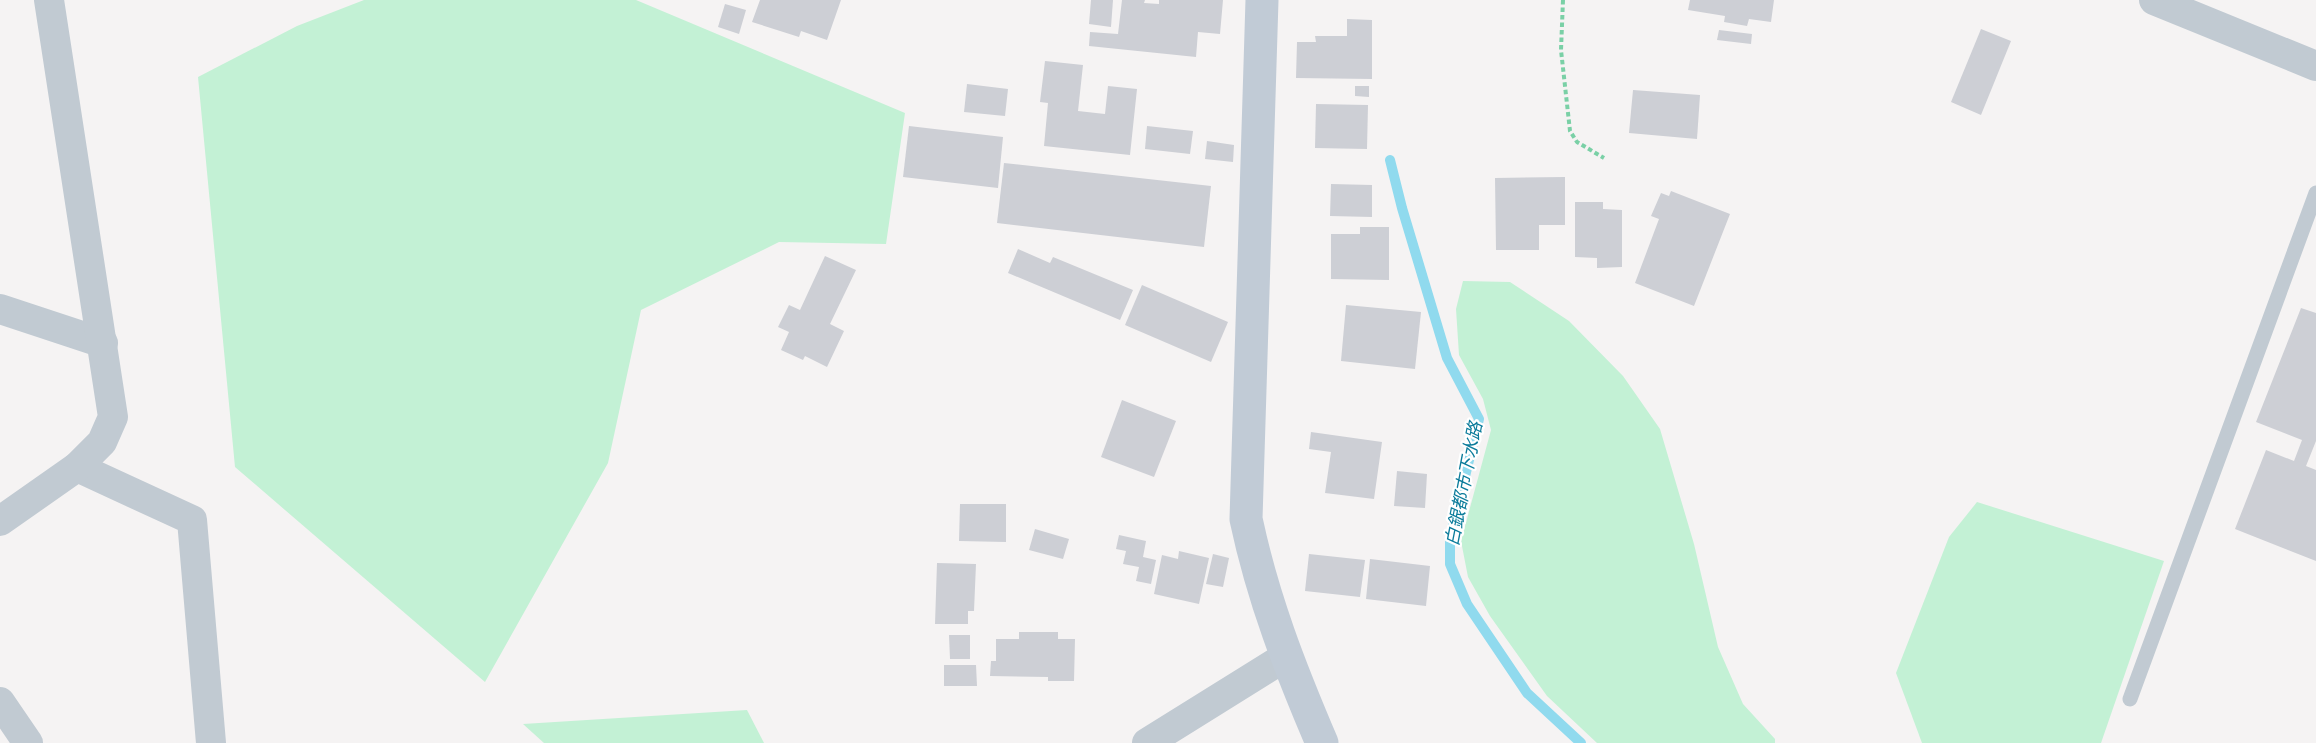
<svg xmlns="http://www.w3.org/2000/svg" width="2316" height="743" viewBox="0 0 2316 743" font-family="'DM Sans','Noto Sans JP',sans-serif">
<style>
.green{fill:#c3f1d5}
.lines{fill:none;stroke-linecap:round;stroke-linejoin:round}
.stream{stroke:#90daee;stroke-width:10}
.building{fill:#cdcfd5}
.path{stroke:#7ad0a6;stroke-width:4;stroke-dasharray:4.5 3;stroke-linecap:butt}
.lane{stroke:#c1cad2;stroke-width:15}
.street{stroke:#c1cad2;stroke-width:30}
.secondary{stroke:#c1cbd6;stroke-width:33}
.labels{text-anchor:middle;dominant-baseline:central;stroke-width:4.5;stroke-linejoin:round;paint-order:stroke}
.water-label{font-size:18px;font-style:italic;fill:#0c7c9b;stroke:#fff}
</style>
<rect width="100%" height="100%" fill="#f5f3f3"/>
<g class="green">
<path d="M364 0H636L905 113 886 244 779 242 641 310 608 463 485 682 235 467 198 77 297 26Z"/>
<path d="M1463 281 1510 282 1569 321 1623 376 1660 429 1694 544 1718 647 1743 704 1775 739V743H1597L1547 696 1490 616 1468 577 1461 541 1491 430 1483 399 1459 355 1456 309Z"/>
<path d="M1977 502 2164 561 2101 743H1922L1896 673 1949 537Z"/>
<path d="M747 710 764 743H544L523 724Z"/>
</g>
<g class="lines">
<path class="stream" d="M1390 160 1402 208 1447 358 1479 419 1450 538V564L1467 604 1527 693 1581 743"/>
</g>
<g class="building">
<path d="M760 0H841L827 40 801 31 799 37 752 22Z"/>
<path d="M1091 0H1113L1111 27 1089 24Z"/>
<path d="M1122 0H1145L1144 3 1159 4V0H1223L1220 34 1198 32 1196 57 1089 46 1090 32 1118 34Z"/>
<path d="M1690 0H1774L1771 22 1749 19 1747 26 1724 22 1725 16 1688 10Z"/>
<path d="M725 4 746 10 739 34 718 27Z"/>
<path d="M1347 19 1372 20V79L1296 78 1297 42H1316L1315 36H1347Z"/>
<path d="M1981 29 2011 41 1981 115 1951 102Z"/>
<path d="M1719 30 1752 34 1751 44 1717 40Z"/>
<path d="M1045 61 1083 65 1078 111 1105 114 1108 86 1137 89 1130 155 1044 146 1048 103 1040 102Z"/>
<path d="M967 84 1008 89 1005 116 964 112Z"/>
<path d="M1355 86H1369V97L1355 96Z"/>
<path d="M1633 90 1700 95 1697 139 1629 133Z"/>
<path d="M1316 104 1368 105 1367 149 1315 148Z"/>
<path d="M909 126 1003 137 998 188 903 177Z"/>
<path d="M1147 126 1193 131 1190 154 1145 149Z"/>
<path d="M1207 141 1234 145 1233 162 1205 159Z"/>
<path d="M1004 163 1211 186 1204 247 997 223Z"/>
<path d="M1565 177V225H1539V250H1496L1495 178Z"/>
<path d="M1331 184 1372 185V217L1330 216Z"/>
<path d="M1671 191 1730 214 1694 306 1635 283 1659 219 1651 216 1661 193 1669 196Z"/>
<path d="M1575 202H1603V209L1622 210V267L1597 268V258L1575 257Z"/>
<path d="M1360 227H1389V280L1331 279V234H1360Z"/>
<path d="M1018 249 1050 263 1053 257 1133 290 1120 320 1008 273Z"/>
<path d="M825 256 856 270 830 324 844 331 827 367 805 356 803 360 781 350 789 332 778 327 789 305 800 310Z"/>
<path d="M1142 285 1228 322 1211 362 1125 325Z"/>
<path d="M1346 305 1421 312 1415 369 1341 361Z"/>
<path d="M2301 308 2316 313V441L2306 466 2316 470V561L2235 529 2266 450 2294 461 2302 440 2256 422Z"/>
<path d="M1122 400 1176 421 1154 477 1101 457Z"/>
<path d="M1311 432 1382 442 1374 499 1325 493 1331 452 1309 449Z"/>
<path d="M1397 471 1427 474 1425 508 1394 506Z"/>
<path d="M960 504H1006V542L959 541Z"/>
<path d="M1035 529 1069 539 1063 559 1029 550Z"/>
<path d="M1119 535 1146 541 1143 557 1156 560 1151 584 1136 581 1139 567 1123 564 1126 551 1116 549Z"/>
<path d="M1179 551 1209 558 1199 604 1154 594 1162 555 1178 559Z"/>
<path d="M1213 554 1229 558 1223 587 1206 584Z"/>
<path d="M1309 554 1365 560 1360 597 1305 591Z"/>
<path d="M1370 559 1430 566 1426 606 1366 599Z"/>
<path d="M937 563 976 564 974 611H968V624H935Z"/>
<path d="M1019 632H1058V639H1075L1074 681H1048V677L990 676 991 661H996V639H1019Z"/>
<path d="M949 635H970V659H950Z"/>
<path d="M944 665H976L977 686H944Z"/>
</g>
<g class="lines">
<path class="path" d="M1563 0 1561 50 1570 131 1577 142 1604 158"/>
<path class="lane" d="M2130 699 2316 193"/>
<g class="street">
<path d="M2154 0 2316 66"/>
<path d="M0 309 103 343"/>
<path d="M77 467 192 520 211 743"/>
<path d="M0 521 77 467 102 442 113 417 49 0"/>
<path d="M0 702 28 743"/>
<path d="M1147 743 1285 657"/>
</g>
<path class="secondary" d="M1262 0 1246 519C1263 599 1290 668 1322 743"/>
</g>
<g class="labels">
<g class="water-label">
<text transform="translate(1464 484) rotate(-79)">白銀都市下水路</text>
</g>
</g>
</svg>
